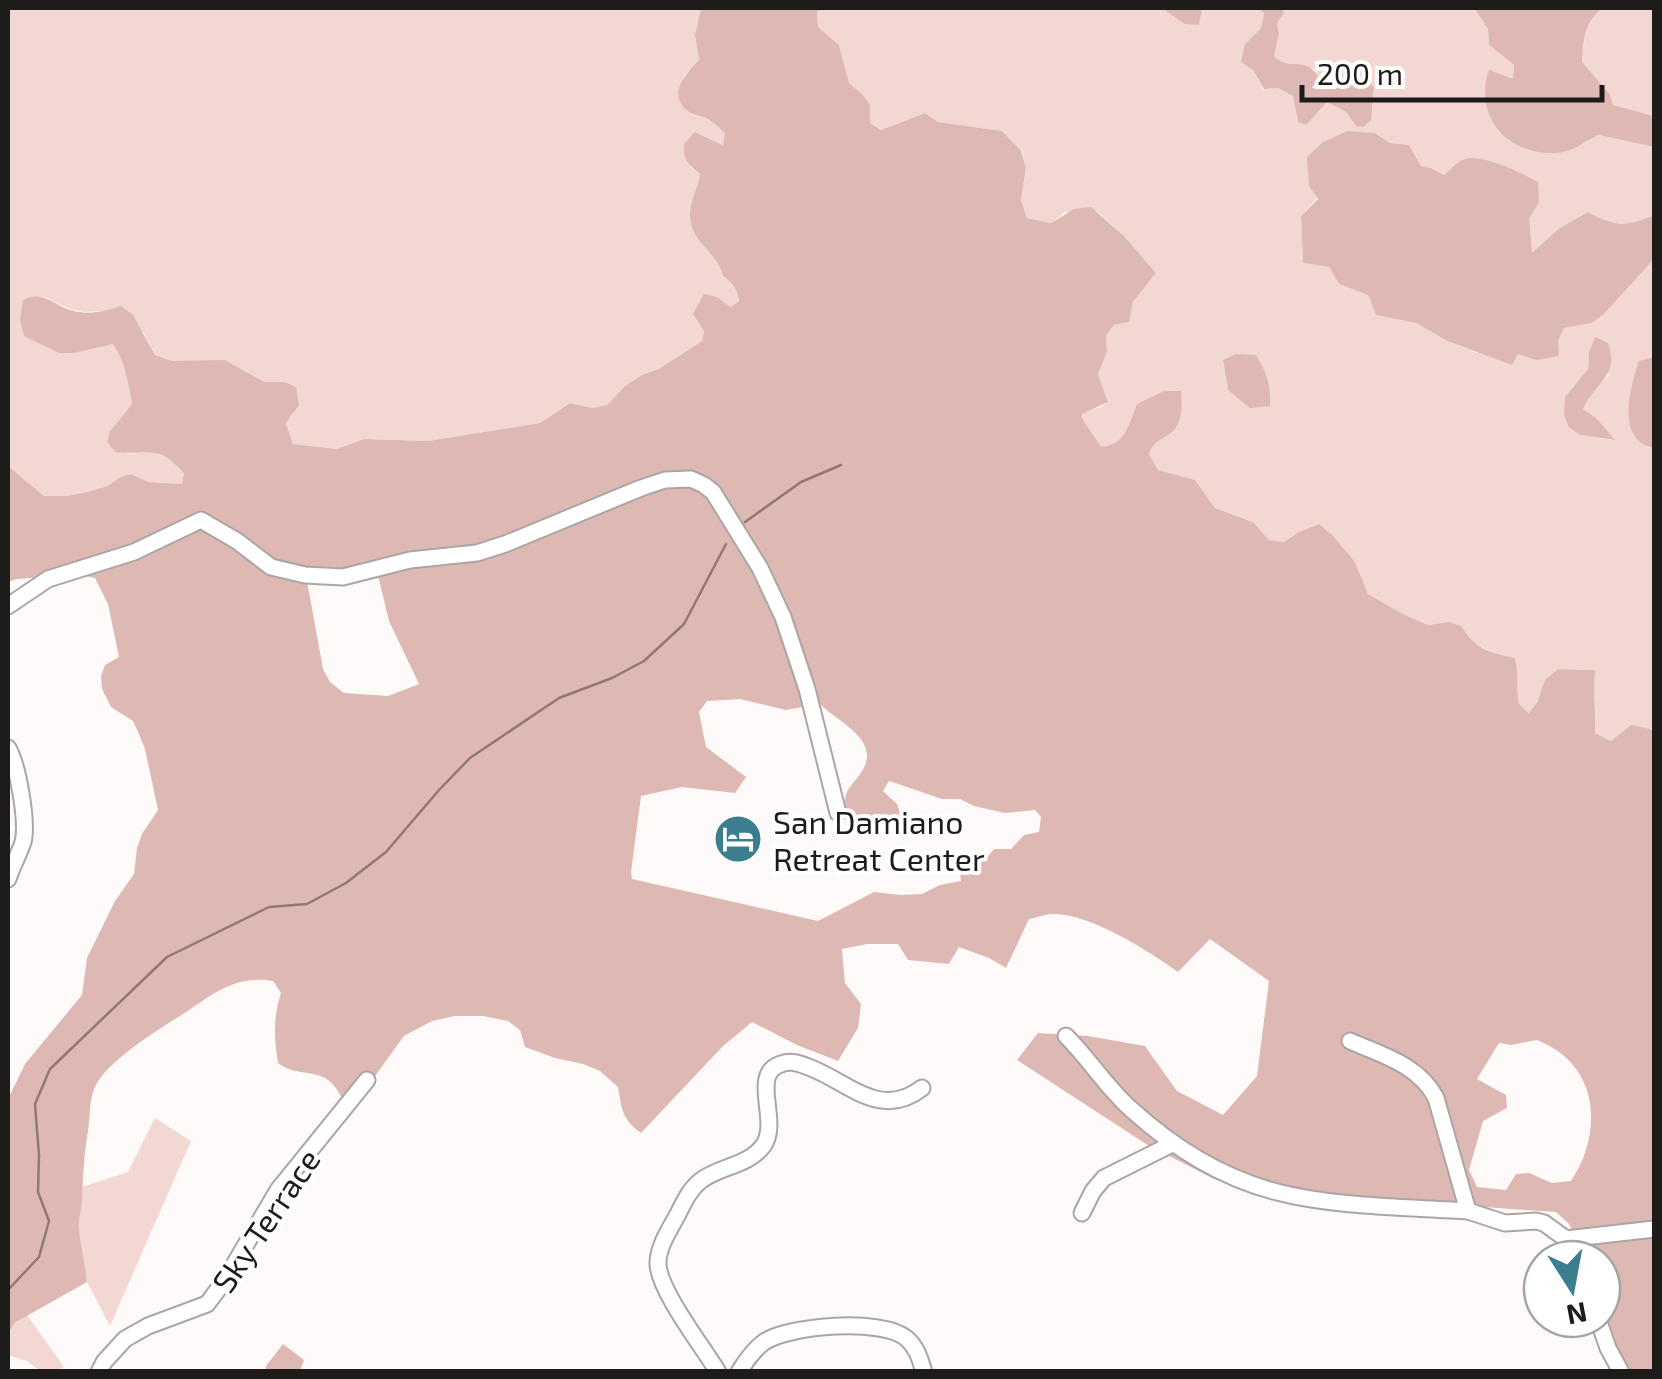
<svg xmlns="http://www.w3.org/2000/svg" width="1662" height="1379" viewBox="0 0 1662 1379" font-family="'Exo 2',sans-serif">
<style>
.green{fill:#f3d7d3;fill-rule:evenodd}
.forest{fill:#deb9b3;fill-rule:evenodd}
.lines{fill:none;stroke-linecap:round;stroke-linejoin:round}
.stream{stroke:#927875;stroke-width:2.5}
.minor-casing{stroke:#aca5a4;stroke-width:19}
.minor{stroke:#fff;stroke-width:15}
.labels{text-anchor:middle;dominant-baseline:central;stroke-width:8;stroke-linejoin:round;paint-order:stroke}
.poi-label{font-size:32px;fill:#1e1c1b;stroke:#fff;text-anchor:start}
.street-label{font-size:32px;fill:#1e1c1b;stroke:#fff}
</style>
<rect width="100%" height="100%" fill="#fefaf9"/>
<g class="green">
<path d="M8 8H701L695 35 699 60 683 77 691 114 710 119 726 133 724 145 695 132 690 167 700 174C698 187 691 200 690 214 689 242 717 251 723 276 733 283 737 289 739 302L731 307 717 297 694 313 704 331 702 341 659 370 642 375 625 386 607 405 592 408 570 403 540 423 428 441 364 439 337 449 293 444 286 422 293 415 296 387 285 382H264L193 362 170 361 155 355 144 333 107 311 83 312 70 309 44 297 24 336C51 347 85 348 114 344 124 358 129 385 132 404L110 431 107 441 129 454 151 452 171 458 184 474 182 484 148 482 131 474 120 477 108 486 87 492 66 496H44L8 466Z"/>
<path d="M824 8H1165L1166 11 1199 24 1202 8H1257L1264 13 1261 28 1245 44 1253 70 1263 89 1278 88 1294 96 1297 121 1327 102 1346 112 1356 126 1373 106 1374 89 1362 69 1331 87H1324L1313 69 1282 63 1274 56 1279 34 1277 23 1284 13 1283 8H1474L1488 29 1489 45 1514 65 1513 79 1581 145 1598 135 1654 147V215L1633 224 1609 223 1557 230 1531 254 1528 219 1539 202 1459 162 1444 175 1431 168 1421 166 1409 145 1390 143 1375 133 1301 216 1303 263 1329 267 1339 284 1368 295 1376 315 1416 323 1447 341 1477 353 1518 354 1558 341 1564 328 1592 323 1604 314 1654 259V732L1650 729 1611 741 1595 733C1596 711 1594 691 1594 670L1558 669C1540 684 1542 695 1530 713L1519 705C1516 688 1519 674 1515 658 1482 651 1474 644 1448 622L1428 625 1403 614 1368 594 1355 562 1345 551 1297 533 1284 542 1269 540 1253 522 1215 508 1195 480 1158 471 1149 454C1156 437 1161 442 1172 432 1183 421 1181 405 1181 391L1137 404C1128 425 1126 445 1101 448L1083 420 1082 413 1101 407 1108 402 1098 374 1107 352 1106 336 1114 325 1129 322 1133 302 1156 273 1124 236 1097 211 1065 212 1051 223 1027 218 1021 200 1026 169 1022 150 1002 131 938 122 925 113 881 130 869 122V105L863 95 849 83 839 45 818 27 817 12ZM1596 337 1609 375 1590 395 1582 409 1596 418 1613 440 1580 435 1565 397 1588 369 1589 352ZM1256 355 1228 390 1223 360Z"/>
<path d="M1601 8H1654V116L1612 105 1582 62C1584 40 1585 24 1601 8Z"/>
<path d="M155 1118 191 1141 110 1326 87 1282 78 1225 82 1187 128 1172Z"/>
<path d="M27 1315 64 1367 52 1371H40L27 1361 8 1355C7 1333 7 1327 27 1315Z"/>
</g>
<g class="forest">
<path d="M701 8H824L817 12 818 27 839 45 849 83 863 95 870 105V123L881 130 925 113 938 122 1002 131 1021 150 1026 168 1021 200 1027 218 1051 223 1074 209 1091 207 1124 236 1156 273 1133 302 1129 322 1114 325 1106 336 1107 352 1098 374 1108 402 1082 414 1083 420 1101 447C1126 445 1128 425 1137 404L1164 391H1181C1182 405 1183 421 1173 431 1162 442 1156 437 1149 454L1158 470 1195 480 1215 508 1253 522 1269 540 1284 542 1297 533 1319 524 1332 535 1355 562 1368 594 1403 614 1428 625 1448 622 1461 626C1476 650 1489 652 1515 658 1519 674 1516 688 1519 704L1529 713 1537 702 1545 680 1558 669 1595 670C1593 691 1596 711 1595 733L1611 741 1631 725 1650 729 1654 732V1371H1631C1600 1331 1602 1307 1602 1259H1585L1569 1224 1556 1212 1371 1199 1214 1179 1146 1144 1017 1060 1038 1033 1088 1036 1145 1046 1177 1091 1223 1115 1257 1076 1269 981 1210 939 1178 972C1149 951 1089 913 1053 914 1045 914 1036 918 1029 919L1006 968 989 958 959 947 949 964 908 960 898 944H867L842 949 845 983 861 1004 858 1028 838 1061 797 1045 752 1022 723 1046 641 1133C622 1119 622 1110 618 1087L600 1071 583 1064 555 1058 525 1047 520 1030 508 1021 483 1016H455L432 1021 404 1036 349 1112C343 1100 337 1085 325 1078 309 1070 294 1075 278 1063 274 1039 273 1017 281 993L273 981C233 975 214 994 183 1014 159 1029 114 1057 99 1080 88 1096 91 1113 88 1131 84 1154 83 1176 82 1199 82 1209 78 1219 79 1229 81 1247 85 1264 87 1282L16 1322 8 1333V1099L25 1064 82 995 87 958 115 901 134 874 137 848 142 834 158 810 145 749 139 734 133 721 111 707 102 689 101 676 105 665 119 657 108 604 95 578 82 575 17 579 8 582V466L44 496H66L87 492 108 486 120 477 131 474 148 482 182 484 184 474C159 443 149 456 115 452L107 441 110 431 132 404C129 385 124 358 113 344L73 353H59L24 336 20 320 23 300C41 290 53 304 70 310 87 315 105 312 121 306L133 315 155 355 171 361 225 360 264 382H285L296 387 299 405 286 423 293 444 337 449 364 439 428 441 540 423 570 403 592 408 607 405 625 386 642 375 659 369 702 341 704 331 693 314 704 294 717 297 731 307 739 301C737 289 733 283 723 276 717 251 689 242 690 214 690 201 698 188 700 174 688 165 683 159 684 144L695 132 723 145 725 133C719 128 713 121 706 118 703 117 694 115 691 113 665 98 685 74 699 60L695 35ZM378 575 389 621 419 684 388 696 344 693 330 682 323 669 307 581ZM740 699 786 710 820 704C835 719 866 733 867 755 867 770 855 779 848 790 840 804 847 824 862 830 873 834 884 832 894 831L902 818 897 804 883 791 889 781 942 799H960L974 806 1005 813 1035 810 1041 817 1039 832 1024 835 1011 849H994L984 861 969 857 959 867 961 881 940 885 922 894 900 895 874 892 818 921 632 879 631 872 641 796 682 787 735 793 746 777 706 747 699 712 707 701ZM1537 1040C1599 1064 1604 1131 1571 1181L1552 1183 1529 1173 1516 1174 1506 1190 1477 1187 1469 1170 1483 1121 1507 1108 1506 1095 1477 1079 1499 1043 1511 1045Z"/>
<path d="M1165 8H1202L1199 25 1185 24 1166 11Z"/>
<path d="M1257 8H1283L1284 13 1277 23 1279 34 1274 56C1288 69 1294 61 1307 66 1315 69 1319 79 1324 86L1331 87 1338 83 1339 74 1346 66 1362 69 1374 88 1371 120 1363 127 1356 126 1346 112 1327 102 1306 125 1298 122 1293 96 1278 88 1264 89 1253 70 1241 62 1245 44 1261 28 1264 13Z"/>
<path d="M1474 8H1602C1584 24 1584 38 1582 62L1610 95 1613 105 1654 116V147L1598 135C1585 142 1570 153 1555 153 1507 155 1473 116 1489 70L1513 79 1514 65 1489 45 1488 29Z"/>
<path d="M1348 131 1375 133 1390 143 1409 145 1421 166 1431 168 1444 175C1450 170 1457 162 1465 159 1482 153 1522 173 1538 182L1539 202 1529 219 1532 253 1557 230 1588 212C1615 227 1626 227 1654 215V259L1604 314 1592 323 1564 328 1558 341 1559 356 1536 360 1518 354 1512 365 1447 341 1416 323 1376 315 1368 295 1339 284 1329 267 1303 263 1301 216 1318 199 1309 186 1307 157 1323 142Z"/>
<path d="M1595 337 1608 343C1620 377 1595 382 1583 409L1596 418 1615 440 1580 435 1569 427 1564 415 1565 397 1588 369 1589 352Z"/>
<path d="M1236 354 1256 355C1267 373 1271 385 1270 406L1250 408 1228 390 1223 360Z"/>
<path d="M1654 357V448C1615 440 1630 388 1639 361Z"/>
<path d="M283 1344 304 1360 300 1371H265L266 1366Z"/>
</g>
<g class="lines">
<g class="stream">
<path d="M745 522 801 482 841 465"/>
<path d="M8 1290 39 1257 49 1221 38 1192 39 1155 35 1104 50 1069 167 957 269 907 307 904 346 883 386 852 439 790 470 758 559 698 612 678 644 661 684 624 726 544"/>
</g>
<g class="minor-casing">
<g id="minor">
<path d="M8 606 48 579 134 552 201 520 237 541 271 567 305 575 343 577 410 560 477 553 505 544 641 488 665 480 691 479 704 485 713 492 760 568 783 617 807 689 838 813"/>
<path d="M8 748C18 765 28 823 23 842 19 854 12 867 8 879"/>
<path d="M1066 1036C1090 1060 1107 1088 1132 1110 1174 1148 1222 1178 1277 1192 1334 1207 1408 1207 1468 1211"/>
<path d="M1350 1041C1382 1055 1419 1065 1436 1098L1468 1211 1505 1223 1536 1221 1544 1223 1566 1239 1578 1259"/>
<path d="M1082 1213 1093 1191 1104 1178 1172 1144"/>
<path d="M1566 1239 1654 1229"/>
<path d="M1598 1319 1608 1348 1621 1372"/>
<path d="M99 1372 104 1362 125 1339 148 1326 207 1304 225 1280 278 1190 367 1080"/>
<path d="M718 1372C703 1347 660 1292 658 1265 657 1249 669 1230 677 1216 684 1202 690 1188 703 1179 722 1166 749 1165 763 1146 781 1122 749 1074 781 1064 792 1060 801 1064 811 1068 849 1083 881 1120 922 1088"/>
<path d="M739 1372C745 1362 755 1349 764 1342 790 1325 882 1318 906 1338 917 1347 920 1359 924 1372"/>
</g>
</g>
<use href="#minor" class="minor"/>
</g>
<defs>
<g id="hotel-disc" transform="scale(2.5)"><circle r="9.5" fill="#3b7e8f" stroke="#fff"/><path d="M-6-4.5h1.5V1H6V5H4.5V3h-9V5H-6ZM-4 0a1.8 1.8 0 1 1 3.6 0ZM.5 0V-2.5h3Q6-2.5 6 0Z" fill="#fff"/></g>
</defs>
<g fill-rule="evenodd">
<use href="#hotel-disc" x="738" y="839"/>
</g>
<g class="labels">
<g class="poi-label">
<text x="773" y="821">San Damiano<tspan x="773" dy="37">Retreat Center</tspan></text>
</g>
<g class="street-label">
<text transform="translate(265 1220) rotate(-56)">Sky Terrace</text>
</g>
</g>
<rect width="1662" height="1379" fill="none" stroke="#1e1c1b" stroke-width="20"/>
<g transform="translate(1572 1289) rotate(169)"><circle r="48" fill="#ffffff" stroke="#a5a4a4" stroke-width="2.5"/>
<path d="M0-8L18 38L0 25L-18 38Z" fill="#3b7e8f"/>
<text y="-15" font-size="28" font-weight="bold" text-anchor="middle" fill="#1e1c1b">N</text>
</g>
<path d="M1302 85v15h300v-15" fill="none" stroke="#1e1c1b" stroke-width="5"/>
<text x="1317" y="85" font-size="30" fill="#1e1c1b" stroke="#ffffff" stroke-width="8" paint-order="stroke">200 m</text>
</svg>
